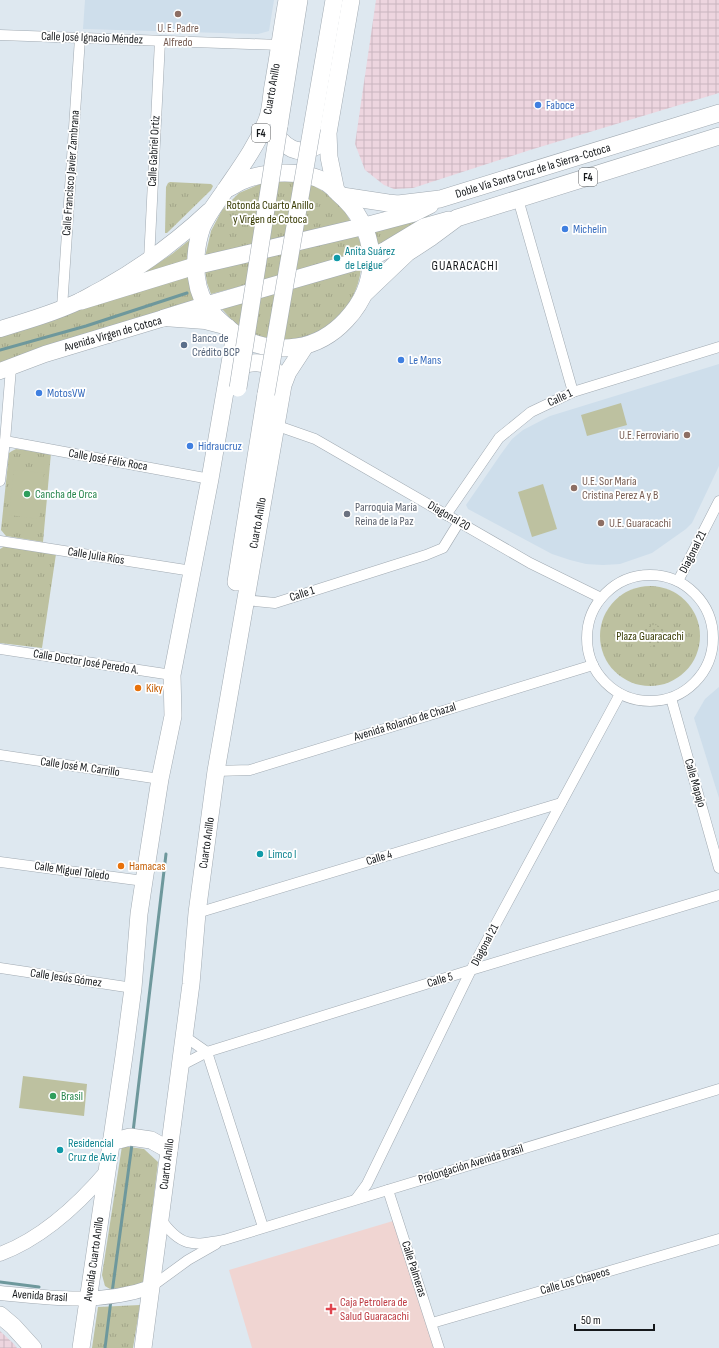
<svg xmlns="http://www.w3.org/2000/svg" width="719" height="1348" viewBox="0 0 719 1348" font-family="'Sofia Sans Condensed',sans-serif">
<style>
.built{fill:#cedeeb}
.industrial{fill:url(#industrial-grid)}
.medical{fill:#f0d5d2}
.grass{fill:url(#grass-tufts)}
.garden{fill:url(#garden-dots)}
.pitch{fill:#bdc1a0}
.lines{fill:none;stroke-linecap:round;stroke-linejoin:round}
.stream{stroke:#6e989c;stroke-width:3}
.minor-casing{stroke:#a1aab2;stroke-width:11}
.secondary-casing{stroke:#a1aab2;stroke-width:15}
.primary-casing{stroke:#a1aab2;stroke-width:17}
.trunk-casing{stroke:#a1aab2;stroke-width:18}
.minor{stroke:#fff;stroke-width:10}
.secondary{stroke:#fff;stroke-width:14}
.primary{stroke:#fff;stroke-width:16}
.trunk{stroke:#fff;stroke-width:17}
.trunk-bridge-casing{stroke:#a1aab2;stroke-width:18;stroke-linecap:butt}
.trunk-bridge{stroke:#fff;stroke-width:17}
.education-dot{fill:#8d6e63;stroke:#fff;stroke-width:1.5}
.shop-dot{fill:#3f7fe0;stroke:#fff;stroke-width:1.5}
.culture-dot{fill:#0f9aa8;stroke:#fff;stroke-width:1.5}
.service-dot{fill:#5c6f8a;stroke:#fff;stroke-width:1.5}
.leisure-dot{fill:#2e9e5b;stroke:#fff;stroke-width:1.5}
.worship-dot{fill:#6b7280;stroke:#fff;stroke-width:1.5}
.food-dot{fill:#e8710a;stroke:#fff;stroke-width:1.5}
.health-dot{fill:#e0444e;stroke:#fff;stroke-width:1.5}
.labels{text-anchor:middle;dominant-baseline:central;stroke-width:3.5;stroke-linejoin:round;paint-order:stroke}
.shield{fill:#fff;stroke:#5b5d5f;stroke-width:1}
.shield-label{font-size:11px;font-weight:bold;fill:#15181b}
.education-label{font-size:12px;fill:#785e54;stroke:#fff;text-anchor:start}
.street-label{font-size:12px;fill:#15181b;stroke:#fff}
.shop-label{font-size:12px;fill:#366cbe;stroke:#fff;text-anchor:start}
.park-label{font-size:12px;fill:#383b03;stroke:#fff}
.culture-label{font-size:12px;fill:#0d838f;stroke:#fff;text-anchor:start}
.service-label{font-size:12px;fill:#4e5e75;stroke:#fff;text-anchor:start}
.leisure-label{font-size:12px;fill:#27864d;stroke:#fff;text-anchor:start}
.worship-label{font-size:12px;fill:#5b616d;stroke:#fff;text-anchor:start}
.food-label{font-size:12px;fill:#c56008;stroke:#fff;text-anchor:start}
.health-label{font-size:12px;fill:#be3a42;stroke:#fff;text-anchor:start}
.neighbourhood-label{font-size:13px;letter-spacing:1px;fill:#15181b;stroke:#fff}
</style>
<defs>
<pattern id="industrial-grid" width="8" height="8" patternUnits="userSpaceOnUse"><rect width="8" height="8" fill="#edd5df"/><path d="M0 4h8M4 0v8" fill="none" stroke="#cab6bf"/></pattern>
<pattern id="grass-tufts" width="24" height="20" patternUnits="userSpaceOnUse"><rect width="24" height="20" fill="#bdc1a0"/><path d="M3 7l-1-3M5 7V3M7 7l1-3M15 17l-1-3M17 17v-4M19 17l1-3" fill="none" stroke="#a2a589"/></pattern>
<pattern id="garden-dots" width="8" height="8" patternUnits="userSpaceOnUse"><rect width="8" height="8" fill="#bdc1a0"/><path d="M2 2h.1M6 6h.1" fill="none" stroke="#a2a589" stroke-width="1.8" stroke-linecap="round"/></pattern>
</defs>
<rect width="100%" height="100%" fill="#dee8f0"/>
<g class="built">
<path d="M85 0H274L269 31 258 34 83 29Z"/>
<path d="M719 364V466L692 523 686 529 652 553 620 564 603 565 586 564 570 560 552 554 468 509 466 505 501 454 512 439 523 430 550 416Z"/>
<path d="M719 687V798L694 718 705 699Z"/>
</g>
<g class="industrial">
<path d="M376 0H719V93L530 150 413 188 394 189 384 185 365 170 355 144Z"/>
<path d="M0 1331 14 1344 17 1348H0Z"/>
</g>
<path class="medical" d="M393 1221 434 1348H252L229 1270Z"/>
<g class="grass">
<path d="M285 180 311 184 326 193 342 206 352 224 205 257 211 231 222 210 239 193 260 184Z"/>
<path d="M170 182 211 184 213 186 211 190 167 233H165L166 187 168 183Z"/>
<path d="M433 213 376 249 375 232 416 218Z"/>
<path d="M358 236 361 245V255L211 294 207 283 205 270Z"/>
<path d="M192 238 189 263 142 274 172 254Z"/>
<path d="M361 269C356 311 320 343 277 339 272 338 266 338 262 337 255 334 245 331 239 326 232 321 226 313 220 307Z"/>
<path d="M188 275 194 300 32 351 0 364V336L79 308Z"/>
<path d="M16 449 51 453 43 542 6 536 1 530 9 453 12 451Z"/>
<path d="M5 546 56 554 42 648 0 643V549Z"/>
<circle cx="650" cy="636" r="50"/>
<path d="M122 1146 144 1149 158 1162 144 1281 134 1287 110 1289 105 1286 102 1275Z"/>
<path d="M140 1305 133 1348H92L98 1307Z"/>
</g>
<circle class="garden" cx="654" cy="636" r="11"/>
<g class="pitch">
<path d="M621 403 627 425 587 436 581 415Z"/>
<path d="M14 470 44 473 39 519 9 515Z"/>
<path d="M543 484 557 529 532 537 518 492Z"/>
<path d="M23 1076 87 1084 84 1116 19 1108Z"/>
</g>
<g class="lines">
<g class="stream">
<path d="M0 350 86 326 187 293"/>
<path d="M133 1132 166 854"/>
<path d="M0 1282 39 1287"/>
<path d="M112 1293 132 1144"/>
<path d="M105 1348 111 1300"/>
</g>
<g class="minor-casing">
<g id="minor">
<path d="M0 35 280 45"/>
<path d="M518 199 573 392"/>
<path d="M149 261 160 41"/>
<path d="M62 308 80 38"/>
<path d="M275 425 315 439 530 563 601 598"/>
<path d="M5 441 210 479"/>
<path d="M0 481 5 441 11 368"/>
<path d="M446 515 499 438 531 412 573 392 719 347"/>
<path d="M0 541 192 571"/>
<circle cx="650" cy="638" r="63"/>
<path d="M678 581 719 501"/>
<path d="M245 600 275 603 426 555 443 548 459 522"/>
<path d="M0 649 172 675"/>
<path d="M671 698 719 868"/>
<path d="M0 755 160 779"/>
<path d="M216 771 250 770 593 665"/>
<path d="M0 862 144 881"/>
<path d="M197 913 561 803"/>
<path d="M0 968 133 988"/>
<path d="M184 1036 207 1052 263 1227"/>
<path d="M180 1066 207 1052 471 970 719 895"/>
<path d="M388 1190 439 1348"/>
<path d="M356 1199 367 1184 471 970 620 694"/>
<path d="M160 1218C180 1247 192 1246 224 1240L719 1089"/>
<path d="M151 1287 188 1260 216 1244"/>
<path d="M432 1323 719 1239"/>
</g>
</g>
<g class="secondary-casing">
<g id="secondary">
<path d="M0 1254C43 1238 78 1205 107 1171"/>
<path d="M0 1293C50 1298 102 1305 151 1287"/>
</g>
</g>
<g class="primary-casing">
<g id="primary">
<path d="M0 329C27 321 54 313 80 301 88 297 96 292 104 288 143 266 177 241 209 211"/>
<path d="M0 371 45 354 164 318 205 321 228 327"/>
</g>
</g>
<g class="trunk-casing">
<g id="trunk">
<path d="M271 126C282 147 299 160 321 143"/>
<path d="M279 126 299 0"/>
<path d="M312 128 334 0"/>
<path d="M225 190C231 187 236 184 242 181 265 171 305 169 327 183 331 186 335 189 338 193 378 227 383 281 346 320 333 334 316 344 297 347 275 350 250 346 233 332 223 324 212 315 206 305 192 284 194 250 202 227 208 213 218 201 226 189 241 167 257 145 267 120 271 110 271 97 273 86 278 58 282 29 287 0"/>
<path d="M336 191 329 157 328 133 351 0"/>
<path d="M342 196 388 203 398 204 440 199 719 113"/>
<path d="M365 293 407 253 430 238 457 218 719 136"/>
<path d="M81 301 195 266 365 226 414 213 430 205"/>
<path d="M164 318 206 305 372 257 386 250 424 227 449 220"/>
<path d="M232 374C246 358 268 359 280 377"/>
<path d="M236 582 266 394"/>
<path d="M111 1142 130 1137 151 1140 169 1150"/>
<path d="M0 1315 13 1326 33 1348"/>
<path d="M81 1348 124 1056 133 988 139 914 144 881 160 779 173 716 172 675 210 479 235 334"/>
<path d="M143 1348 191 984 197 913 216 771 283 385 288 372 305 346"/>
</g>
</g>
<use href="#minor" class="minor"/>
<use href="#secondary" class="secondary"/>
<use href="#primary" class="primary"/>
<use href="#trunk" class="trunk"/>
<g class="trunk-bridge-casing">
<g id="trunk-bridge">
<path d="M238 388 279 126"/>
<path d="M266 394 312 128"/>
</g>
</g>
<use href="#trunk-bridge" class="trunk-bridge"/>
</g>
<g class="education-dot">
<circle cx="178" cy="14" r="4"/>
<circle cx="687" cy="435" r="4"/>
<circle cx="574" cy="488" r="4"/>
<circle cx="601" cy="523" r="4"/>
</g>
<g class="shop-dot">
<circle cx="538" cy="105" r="4"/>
<circle cx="565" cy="229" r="4"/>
<circle cx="401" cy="360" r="4"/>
<circle cx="39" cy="393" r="4"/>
<circle cx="190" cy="446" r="4"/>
</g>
<g class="culture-dot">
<circle cx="337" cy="258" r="4"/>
<circle cx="260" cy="854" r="4"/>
<circle cx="60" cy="1150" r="4"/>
</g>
<circle class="service-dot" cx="184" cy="345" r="4"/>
<g class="leisure-dot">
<circle cx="27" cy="494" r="4"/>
<circle cx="53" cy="1096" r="4"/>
</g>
<circle class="worship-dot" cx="347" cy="514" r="4"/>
<g class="food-dot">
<circle cx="138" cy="688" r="4"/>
<circle cx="121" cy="866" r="4"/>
</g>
<path class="health-dot" d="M329 1303h4v4h4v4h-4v4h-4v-4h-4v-4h4z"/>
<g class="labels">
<g class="shield">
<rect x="252" y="124" width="18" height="18" rx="3"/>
<rect x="579" y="168" width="18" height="18" rx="3"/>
</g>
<g class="shield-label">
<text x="261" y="133">F4</text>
<text x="588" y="177">F4</text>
</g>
<g class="education-label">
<text x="178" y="28" text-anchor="middle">U. E. Padre<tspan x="178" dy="14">Alfredo</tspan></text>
<text x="679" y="435" text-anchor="end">U.E. Ferroviario</text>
<text x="582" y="481">U.E. Sor María<tspan x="582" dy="14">Cristina Perez A y B</tspan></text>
<text x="609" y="523">U.E. Guaracachi</text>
</g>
<g class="street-label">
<text transform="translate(92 38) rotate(2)">Calle José Ignacio Méndez</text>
<text transform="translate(272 89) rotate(-80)">Cuarto Anillo</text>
<text transform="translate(154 151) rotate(-87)">Calle Gabriel Ortiz</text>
<text transform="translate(533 171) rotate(-17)">Doble Vía Santa Cruz de la Sierra-Cotoca</text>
<text transform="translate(71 173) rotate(-86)">Calle Francisco Javier Zambrana</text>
<text transform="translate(113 334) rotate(-16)">Avenida Virgen de Cotoca</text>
<text transform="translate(560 398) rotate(-25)">Calle 1</text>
<text transform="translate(108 460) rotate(10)">Calle José Félix Roca</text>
<text transform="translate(449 516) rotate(30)">Diagonal 20</text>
<text transform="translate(258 523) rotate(-80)">Cuarto Anillo</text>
<text transform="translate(693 552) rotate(-63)">Diagonal 21</text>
<text transform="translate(96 556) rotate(9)">Calle Julia Ríos</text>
<text transform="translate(302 594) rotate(-18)">Calle 1</text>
<text transform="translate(86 662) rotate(9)">Calle Doctor José Peredo A.</text>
<text transform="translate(405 722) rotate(-17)">Avenida Rolando de Chazal</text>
<text transform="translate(80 767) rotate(8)">Calle José M. Carrillo</text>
<text transform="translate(695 783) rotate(74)">Calle Mapajo</text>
<text transform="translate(207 843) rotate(-82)">Cuarto Anillo</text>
<text transform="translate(379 858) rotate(-17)">Calle 4</text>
<text transform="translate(72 871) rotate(8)">Calle Miguel Toledo</text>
<text transform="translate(485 945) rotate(-62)">Diagonal 21</text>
<text transform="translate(66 978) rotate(8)">Calle Jesús Gómez</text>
<text transform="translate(440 980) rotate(-17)">Calle 5</text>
<text transform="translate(167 1164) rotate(-83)">Cuarto Anillo</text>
<text transform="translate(471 1164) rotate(-17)">Prolongación Avenida Brasil</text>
<text transform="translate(94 1259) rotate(-82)">Avenida Cuarto Anillo</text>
<text transform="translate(414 1269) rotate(72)">Calle Palmeras</text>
<text transform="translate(575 1281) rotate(-16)">Calle Los Chapeos</text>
<text transform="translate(40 1296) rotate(4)">Avenida Brasil</text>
</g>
<g class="shop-label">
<text x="546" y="105">Faboce</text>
<text x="573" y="229">Michelin</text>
<text x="409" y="360">Le Mans</text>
<text x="47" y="393">MotosVW</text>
<text x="198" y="446">Hidraucruz</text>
</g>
<g class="park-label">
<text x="270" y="205">Rotonda Cuarto Anillo<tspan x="270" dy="14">y Virgen de Cotoca</tspan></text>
<text x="650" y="636">Plaza Guaracachi</text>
</g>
<g class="culture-label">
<text x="345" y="251">Anita Suárez<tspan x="345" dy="14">de Leigue</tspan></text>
<text x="268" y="854">Limco I</text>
<text x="68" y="1143">Residencial<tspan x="68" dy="14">Cruz de Aviz</tspan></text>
</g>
<g class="service-label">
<text x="192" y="338">Banco de<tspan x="192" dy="14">Crédito BCP</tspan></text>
</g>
<g class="leisure-label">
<text x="35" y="494">Cancha de Orca</text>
<text x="61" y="1096">Brasil</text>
</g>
<g class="worship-label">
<text x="355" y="507">Parroquia María<tspan x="355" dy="14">Reina de la Paz</tspan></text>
</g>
<g class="food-label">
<text x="146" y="688">Kiky</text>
<text x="129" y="866">Hamacas</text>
</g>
<g class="health-label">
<text x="340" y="1302">Caja Petrolera de<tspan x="340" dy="14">Salud Guaracachi</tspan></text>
</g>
<g class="neighbourhood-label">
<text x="465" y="266">GUARACACHI</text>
</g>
</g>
<path d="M575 1324v6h79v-6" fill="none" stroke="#15181b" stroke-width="2"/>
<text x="581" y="1324" font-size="12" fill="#15181b" stroke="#ffffff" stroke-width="3" paint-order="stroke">50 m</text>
</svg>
